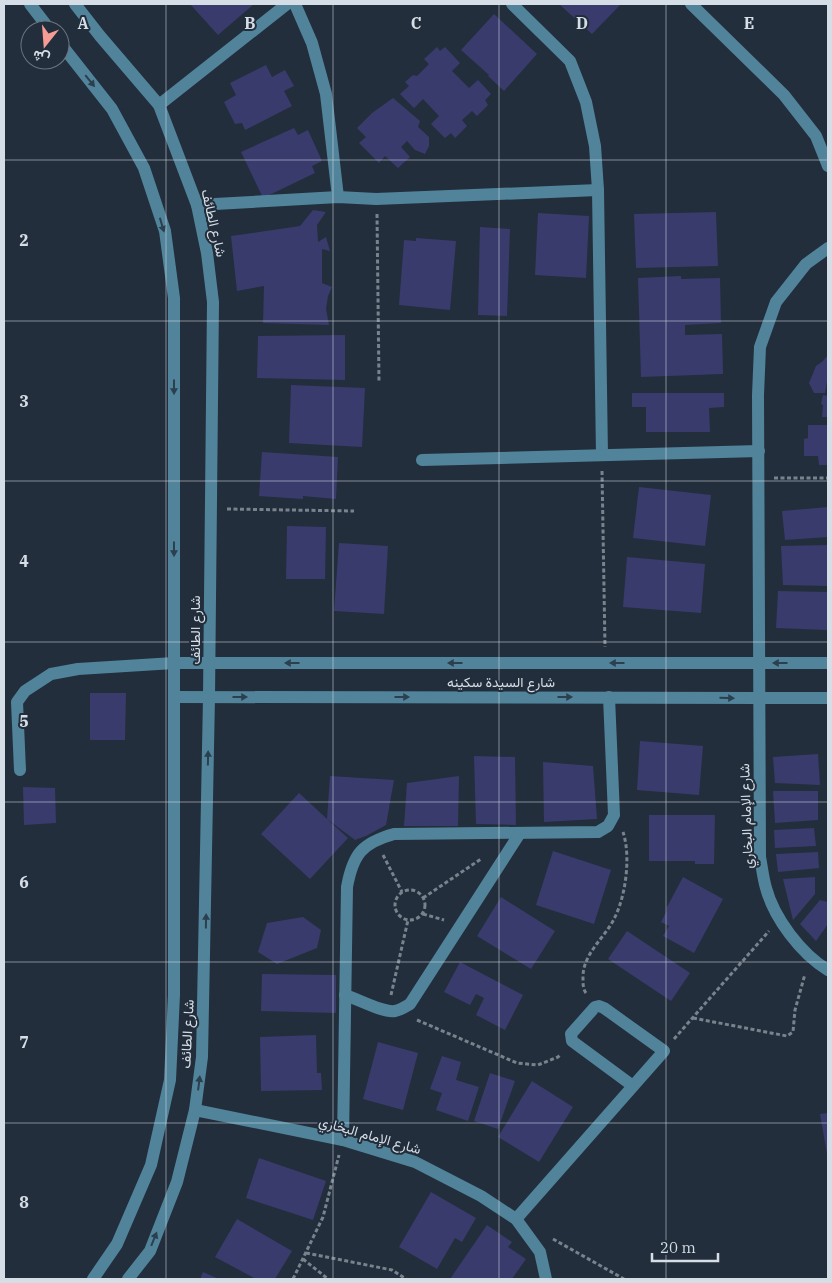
<svg xmlns="http://www.w3.org/2000/svg" width="832" height="1283" viewBox="0 0 832 1283" font-family="'IBM Plex Serif',Vazirmatn,serif">
<style>
.building{fill:#393b6c}
.lines{fill:none;stroke-linecap:round;stroke-linejoin:round}
.path{stroke:#79838e;stroke-width:3;stroke-dasharray:4 2.5;stroke-linecap:butt}
.minor{stroke:#51849a;stroke-width:12}
.oneway{fill:#2b3f4e}
.grid{fill:none;stroke:#d5dde6;stroke-width:1;stroke-opacity:0.55}
.labels{text-anchor:middle;dominant-baseline:central;stroke-width:4;stroke-linejoin:round;paint-order:stroke}
.street-label{font-size:14px;fill:#d5dde6;stroke:#222e3b}
.grid-label{font-size:16px;text-anchor:middle;font-weight:bold;fill:#d5dde6;stroke:#222e3b;stroke-width:4;stroke-linejoin:round;paint-order:stroke}
</style>
<rect width="100%" height="100%" fill="#222e3b"/>
<g class="building">
<path d="M190 4H254L218 35Z"/>
<path d="M559 4H621L592 34Z"/>
<path d="M494 14 537 54 504 91 488 76 489 75 461 50Z"/>
<path d="M437 47 440 51 445 47 460 63 452 71 469 88 478 80 491 94 485 100 488 105 477 116 472 111 462 120 467 126 455 138 451 133 445 138 431 124 439 116 423 99 414 108 400 94 409 86 405 82 413 75 417 76 429 64 424 59Z"/>
<path d="M266 65 272 77 285 70 294 86 284 91 292 106 245 130 242 123 235 124 224 102 236 95 230 83Z"/>
<path d="M393 98 420 121 418 127 429 137V146L425 154 415 150 407 141 401 147 410 157 398 168 385 156 379 163 359 143 366 137 357 128 372 113Z"/>
<path d="M294 128 298 135 308 130 322 161 312 166 315 173 263 198 241 152Z"/>
<path d="M313 210 326 212 317 225 318 242 326 237 330 251 322 249V283L332 287 328 296 326 309 329 325 263 323 264 286 237 291 231 236 300 226Z"/>
<path d="M716 212 718 266 636 268 634 214Z"/>
<path d="M538 213 589 216 586 278 535 275Z"/>
<path d="M480 227 510 229 507 316 478 315Z"/>
<path d="M416 238 456 241 450 310 399 305 404 240 416 241Z"/>
<path d="M681 276V279L720 278 721 323 685 325V335L722 334 723 374 641 377 638 278Z"/>
<path d="M345 335V380L257 378 258 336Z"/>
<path d="M828 355V376L825 393H814L809 383 816 366 823 361Z"/>
<path d="M291 385 365 388 362 447 289 443Z"/>
<path d="M632 393H724V407L709 408 710 432H646V407H632Z"/>
<path d="M823 395 828 396V417H822L823 405 821 404Z"/>
<path d="M808 425H828V465H819L818 456H804V439L808 438Z"/>
<path d="M262 452 338 457 336 499 303 496V499L259 496Z"/>
<path d="M639 487 711 495 705 546 633 538Z"/>
<path d="M828 507V537L785 540 782 511Z"/>
<path d="M287 526 326 527 325 579H286Z"/>
<path d="M339 543 388 546 384 614 334 611Z"/>
<path d="M828 545V586L783 585 781 546Z"/>
<path d="M627 557 705 564 701 613 623 607Z"/>
<path d="M778 591 828 592V630L776 628Z"/>
<path d="M90 693H126L125 740H90Z"/>
<path d="M640 741 703 746 699 795 637 790Z"/>
<path d="M818 754 820 785 775 783 773 757Z"/>
<path d="M474 756 515 757 516 825 476 824Z"/>
<path d="M543 762 593 766 597 819 544 822Z"/>
<path d="M330 776 394 780 386 825 366 836 355 840 327 819 348 838 310 879 261 834 299 793 327 819Z"/>
<path d="M459 776 458 826H404L407 783Z"/>
<path d="M23 787 55 788 56 823 24 825Z"/>
<path d="M773 791H818V820L775 823Z"/>
<path d="M649 815H715L714 864H695V861H649Z"/>
<path d="M814 828 816 846 775 848 774 830Z"/>
<path d="M553 851 611 870 594 924 536 905Z"/>
<path d="M818 852 819 868 778 872 776 854Z"/>
<path d="M683 877 723 899 694 953 663 936 669 926 661 922 667 910 666 909Z"/>
<path d="M815 877V894L793 920 783 879Z"/>
<path d="M501 897 555 931 531 969 477 936Z"/>
<path d="M820 900 828 902V924L816 941 800 924Z"/>
<path d="M303 917 321 930 317 948 277 964 258 952 267 923Z"/>
<path d="M627 931 690 973 671 1001 608 959Z"/>
<path d="M460 962 523 995 505 1030 476 1015 484 998 476 994 470 1005 444 992Z"/>
<path d="M262 974 336 975V1013L261 1011Z"/>
<path d="M316 1035 317 1073H321L322 1090 261 1091 260 1037Z"/>
<path d="M378 1042 418 1053 403 1110 363 1099Z"/>
<path d="M442 1056 461 1062 456 1080 479 1087 468 1121 436 1110 442 1093 430 1089Z"/>
<path d="M490 1073 515 1081 498 1129 474 1121Z"/>
<path d="M532 1081 573 1107 539 1162 498 1137Z"/>
<path d="M828 1113V1154H827L820 1114Z"/>
<path d="M259 1158 326 1181 313 1220 246 1198Z"/>
<path d="M431 1192 476 1218 462 1242 455 1238 437 1269 399 1247Z"/>
<path d="M237 1219 292 1251 275 1279H256L215 1257Z"/>
<path d="M487 1225 512 1242 508 1247 526 1259 512 1279H450Z"/>
<path d="M203 1272 219 1279H200Z"/>
</g>
<g class="lines">
<g class="path">
<path d="M377 214 379 383"/>
<path d="M602 471 605 647"/>
<path d="M774 478H828"/>
<path d="M227 509 354 511"/>
<path d="M383 855 402 892"/>
<circle cx="410" cy="905" r="15"/>
<path d="M423 898 481 859"/>
<path d="M423 914 444 920"/>
<path d="M586 993C583 989 583 984 583 979 582 954 604 939 614 919 626 896 631 856 623 832"/>
<path d="M391 995 408 920"/>
<path d="M693 1018 787 1036 793 1032 795 1010 805 974"/>
<path d="M417 1020 517 1063 538 1065 558 1057 561 1054"/>
<path d="M674 1039 769 931"/>
<path d="M553 1239 624 1279"/>
<path d="M306 1253 392 1270 406 1279"/>
<path d="M303 1259 328 1279"/>
<path d="M293 1279 323 1217 339 1155"/>
</g>
<g class="minor">
<path d="M30 4 50 30"/>
<path d="M75 4 100 36 159 105 197 205 207 253 213 302 209 697 202 1057 195 1110 177 1182 150 1251 128 1279"/>
<path d="M295 4 312 43 326 94 338 197"/>
<path d="M512 4 570 61 586 102 595 146 598 190 602 455"/>
<path d="M691 4 784 95 816 136 828 166"/>
<path d="M60 43 112 109 144 168 165 231 174 298V995L170 1080 151 1165 117 1244 93 1279"/>
<path d="M159 105 287 4"/>
<path d="M197 205 338 197 376 199 598 190"/>
<path d="M828 248 806 264 776 302 760 347 758 395 760 857C762 867 763 878 766 888 774 918 801 954 828 970"/>
<path d="M422 460 759 451"/>
<path d="M174 697 828 698"/>
<path d="M20 770 17 702 25 691 51 674 78 669 174 663H828"/>
<path d="M345 995C358 999 383 1013 395 1011 401 1010 405 1007 410 1004L520 833"/>
<path d="M195 1110 343 1140 415 1162 481 1196 516 1219 540 1252 546 1279"/>
<path d="M343 1140 347 887C353 854 362 843 394 834L598 832 608 826 614 815 609 697"/>
<path d="M516 1219 664 1051 604 1008 599 1006 595 1007 571 1034 572 1041 633 1086"/>
</g>
</g>
<defs><path id="oneway-solid" d="M-6-.8H1V-3.2L6.5 0L1 3.2V.8H-6Z" transform="scale(1.25)"/></defs>
<g class="oneway">
<use href="#oneway-solid" transform="translate(90 81) rotate(51)"/>
<use href="#oneway-solid" transform="translate(162 225) rotate(73)"/>
<use href="#oneway-solid" transform="translate(174 387) rotate(90)"/>
<use href="#oneway-solid" transform="translate(174 549) rotate(90)"/>
<use href="#oneway-solid" transform="translate(292 663) rotate(-180)"/>
<use href="#oneway-solid" transform="translate(455 663) rotate(-180)"/>
<use href="#oneway-solid" transform="translate(617 663) rotate(-180)"/>
<use href="#oneway-solid" transform="translate(780 663) rotate(180)"/>
<use href="#oneway-solid" transform="translate(240 697)"/>
<use href="#oneway-solid" transform="translate(402 697)"/>
<use href="#oneway-solid" transform="translate(565 697)"/>
<use href="#oneway-solid" transform="translate(727 698) rotate(1)"/>
<use href="#oneway-solid" transform="translate(208 758) rotate(-89)"/>
<use href="#oneway-solid" transform="translate(206 921) rotate(-89)"/>
<use href="#oneway-solid" transform="translate(199 1083) rotate(-83)"/>
<use href="#oneway-solid" transform="translate(154 1239) rotate(-68)"/>
</g>
<path class="grid" d="M166 4V1279M333 4V1279M499 4V1279M666 4V1279M4 160H828M4 321H828M4 481H828M4 642H828M4 802H828M4 962H828M4 1123H828"/>
<g class="labels">
<g class="street-label">
<text transform="translate(214 223) rotate(77)">شارع الطائف</text>
<text transform="translate(195 630) rotate(-90)">شارع الطائف</text>
<text x="501" y="682">شارع السيدة سكينه</text>
<text transform="translate(746 816) rotate(-92)">شارع الإمام البخاري</text>
<text transform="translate(187 1034) rotate(-87)">شارع الطائف</text>
<text transform="translate(370 1135) rotate(16)">شارع الإمام البخاري</text>
</g>
</g>
<g class="grid-label">
<text x="83" y="29">A</text>
<text x="250" y="29">B</text>
<text x="416" y="29">C</text>
<text x="582" y="29">D</text>
<text x="749" y="29">E</text>
<text x="24" y="246">2</text>
<text x="24" y="407">3</text>
<text x="24" y="567">4</text>
<text x="24" y="727">5</text>
<text x="24" y="888">6</text>
<text x="24" y="1048">7</text>
<text x="24" y="1208">8</text>
</g>
<rect width="832" height="1283" fill="none" stroke="#d5dde6" stroke-width="10"/>
<g transform="translate(45 45) rotate(197)"><circle r="24" fill="#222e3b" stroke="#6a747f"/>
<path d="M0-4L9 19L0 12L-9 19Z" fill="#f59c95"/>
<text y="-8" font-size="14" font-weight="bold" text-anchor="middle" fill="#d5dde6">ش</text>
</g>
<path d="M652 1253v8h66v-8" fill="none" stroke="#d5dde6" stroke-width="2.5"/>
<text x="660" y="1253" font-size="15" fill="#d5dde6" stroke="#222e3b" stroke-width="4" paint-order="stroke">20 m</text>
</svg>
